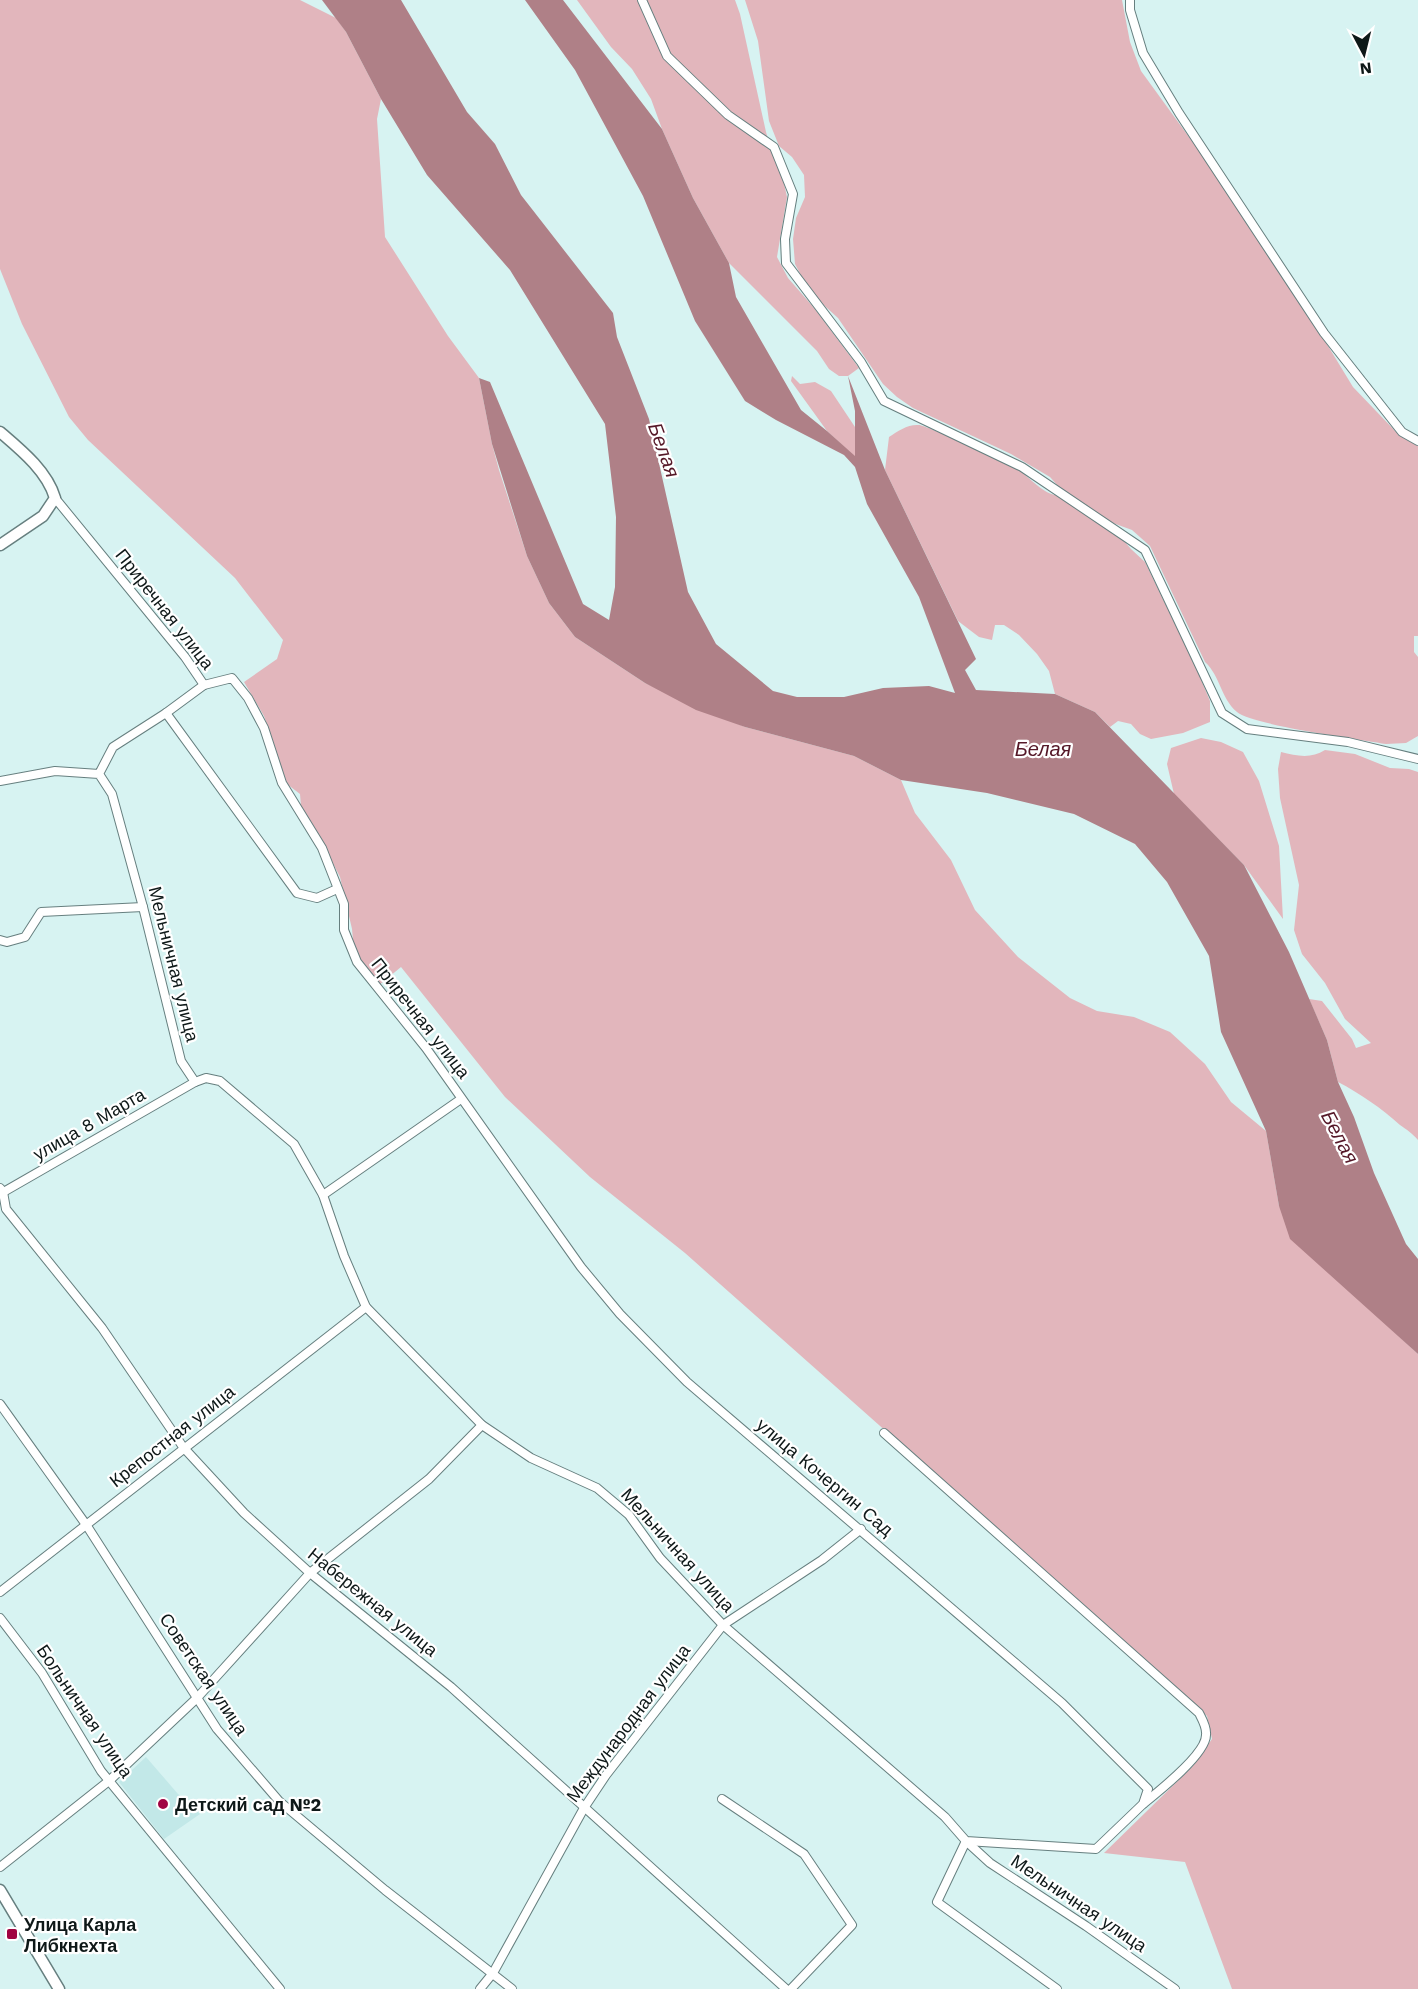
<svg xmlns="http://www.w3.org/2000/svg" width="1418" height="1989" viewBox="0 0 1418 1989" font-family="'Work Sans',sans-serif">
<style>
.built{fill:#c2e8e8}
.green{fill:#e2b6bc}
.water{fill:#af8087}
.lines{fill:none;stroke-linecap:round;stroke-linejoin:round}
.minor-casing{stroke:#667f7f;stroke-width:10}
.tertiary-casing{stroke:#667f7f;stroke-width:13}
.minor{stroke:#fff;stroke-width:8}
.tertiary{stroke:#fff;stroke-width:10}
.poi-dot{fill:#a10442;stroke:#fff;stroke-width:2}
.labels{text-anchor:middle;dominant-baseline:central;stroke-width:4.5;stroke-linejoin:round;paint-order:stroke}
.street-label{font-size:18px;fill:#0e1818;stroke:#fff}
.poi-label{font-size:18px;font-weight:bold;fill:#0e1818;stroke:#fff;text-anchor:start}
.water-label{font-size:20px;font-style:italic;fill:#551828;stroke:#fff}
</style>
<rect width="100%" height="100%" fill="#d7f3f2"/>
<path class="built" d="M146 1757 178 1794 200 1814 164 1839 119 1782Z"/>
<g class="green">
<path d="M0 0H300L336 18 346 32 381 99 377 119 385 237 448 336 479 378 492 444 499 470 527 556 549 603 575 637 645 683 745 727 854 756 901 780 915 813 951 860 975 910 1018 957 1070 998 1097 1011 1134 1017 1170 1032 1205 1064 1231 1102 1266 1131 1279 1206 1363 1303 1418 1354V1989H1232L1185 1862 1104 1853 1192 1767 1212 1739 1207 1716 685 1253 590 1177 505 1097 401 967 378 986 354 950 352 929 340 877 318 834 301 806 300 794 287 784 264 716 244 682 277 659 283 640 235 578 88 440 69 417 22 324 0 269Z"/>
<path d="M577 0H735L740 14 766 132 773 156 782 174 787 197 777 257 788 278 815 309 859 368 848 376H839L829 369 817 351 729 263 693 198 662 129 651 99 632 69 611 47Z"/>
<path d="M745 0H1122L1130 42 1141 71 1221 181 1297 295 1353 387 1400 436 1418 446V636H1414V652L1418 657V736L1406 743 1386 744C1359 739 1251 725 1237 712 1220 697 1221 677 1205 662L1150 546 1132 530 1091 515 1118 534 1131 549 1145 562 1195 665 1210 701V722L1183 733 1151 739 1140 734 1131 724 1118 721 1110 727 1095 712 1055 694 1049 671 1037 654 1019 635 1004 625H995L992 640 979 637 958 621 885 470 889 437C898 431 908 424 919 425 926 425 1012 465 1020 471 1035 482 1046 498 1067 496L1050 477 1011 454 913 408 897 397 883 384 838 318 817 299 805 283 795 264 793 239 796 218 805 197 804 175 792 157 779 146 769 121 758 41Z"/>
<path d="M792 376 800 384 815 382 831 391 855 427V457L827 431 791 381Z"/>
<path d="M1201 738 1221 742 1243 752 1259 781 1279 846 1283 919 1244 865 1174 794 1167 764 1171 748Z"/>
<path d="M1325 750 1355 754 1390 768 1409 769 1418 772V1140C1412 1133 1407 1130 1400 1125 1381 1108 1361 1094 1338 1082L1327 1040 1309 999 1322 1001 1352 1039 1356 1048 1371 1043 1345 1019 1325 983 1302 954 1294 930 1299 885 1280 798 1278 769 1281 752C1297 756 1311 759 1325 750Z"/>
</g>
<path class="water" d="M322 0H401L467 112 495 144 521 195 613 313 617 337 649 419 688 592 716 644 773 691 797 697H844L883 688 929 686 955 693 919 597 867 504 855 467 844 455 776 420 745 401 695 321 643 196 575 70 525 0H563L662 129 693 198 729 263 736 297 801 410 827 431 855 456V411L848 376 885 470 976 659 965 670 976 690 1055 694 1095 712 1244 865 1289 952 1327 1040 1338 1082 1354 1117 1374 1173 1406 1244 1418 1259V1354L1290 1239 1279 1206 1266 1131 1221 1032 1209 956 1167 882 1135 844 1074 814 987 793 901 780 854 756 745 727 696 710 645 683 575 637 549 603 527 556 492 444 479 378 490 382 583 604 609 620 615 587 616 517 605 424 510 270 427 175 381 99 346 32Z"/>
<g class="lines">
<g class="minor-casing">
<g id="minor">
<path d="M642 0 667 56 728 115 774 147 793 194 785 239 786 263 861 362 884 401 1022 467 1145 550 1222 713 1247 729 1348 742 1418 759"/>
<path d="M1130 0V10L1143 53 1179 113 1324 333 1402 432 1418 441"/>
<path d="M55 498 185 657 204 685"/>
<path d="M166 713 297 893 317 898 337 889"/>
<path d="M0 781 55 771 99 774 112 794 143 907 181 1061 195 1082 206 1078 220 1081 294 1144 323 1195 344 1256 366 1307 482 1425 531 1458 597 1488 629 1515 660 1558 723 1625 945 1817 966 1841 1096 1849 1143 1804 1148 1789 1062 1703 687 1382 620 1314 581 1267 426 1048 357 962 344 930V904L322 848 282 783 264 728 248 698 232 678 204 685 166 713 113 747 99 774"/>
<path d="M0 940 7 942 25 937 41 912 143 907"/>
<path d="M0 1188 3 1192 6 1209 102 1328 183 1447 244 1513 310 1573 451 1687 786 1989"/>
<path d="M0 1194 195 1082"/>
<path d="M323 1195 461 1099"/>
<path d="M0 1404 87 1526 217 1729 279 1801 385 1890 512 1989"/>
<path d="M884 1433 1199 1713C1202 1719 1207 1727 1206 1735 1206 1754 1158 1792 1143 1804"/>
<path d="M0 1592 366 1307"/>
<path d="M0 1618 42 1673 101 1771 280 1989"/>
<path d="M722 1799 804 1854 852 1925 791 1989"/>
<path d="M0 1867 110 1780 197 1698 310 1573 429 1479 482 1425"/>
<path d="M480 1989 493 1973 584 1808 606 1775 723 1625 822 1560 861 1529"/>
<path d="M1057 1989 937 1902 966 1841 990 1863 1086 1926 1175 1989"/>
</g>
</g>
<g class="tertiary-casing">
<g id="tertiary">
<path d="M0 432C21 450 47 471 55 498L43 516 0 545"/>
<path d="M0 1890 59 1989"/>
</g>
</g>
<use href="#minor" class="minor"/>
<use href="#tertiary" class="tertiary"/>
</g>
<g class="poi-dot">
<circle cx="163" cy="1804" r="6"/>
<rect x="6" y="1928" width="12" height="12" rx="3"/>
</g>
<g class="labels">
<g class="street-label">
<text transform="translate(165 609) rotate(52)">Приречная улица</text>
<text transform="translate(174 964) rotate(76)">Мельничная улица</text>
<text transform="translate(421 1018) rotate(52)">Приречная улица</text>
<text transform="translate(89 1124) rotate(-30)">улица 8 Марта</text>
<text transform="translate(172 1436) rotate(-38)">Крепостная улица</text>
<text transform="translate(825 1477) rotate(40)">улица Кочергин Сад</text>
<text transform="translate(678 1550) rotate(48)">Мельничная улица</text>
<text transform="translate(373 1602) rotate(39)">Набережная улица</text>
<text transform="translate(204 1674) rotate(56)">Советская улица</text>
<text transform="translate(85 1711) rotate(56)">Больничная улица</text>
<text transform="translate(628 1723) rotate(-53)">Международная улица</text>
<text transform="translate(1079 1903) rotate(34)">Мельничная улица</text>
</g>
<g class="poi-label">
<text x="175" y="1804">Детский сад №2</text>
<text x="24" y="1924">Улица Карла<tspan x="24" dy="21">Либкнехта</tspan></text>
</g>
<g class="water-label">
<text transform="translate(664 450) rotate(70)">Белая</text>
<text x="1043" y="749">Белая</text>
<text transform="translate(1340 1137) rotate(62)">Белая</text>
</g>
</g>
<g transform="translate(1364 54) rotate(173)" stroke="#ffffff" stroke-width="4.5" paint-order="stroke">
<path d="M0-4.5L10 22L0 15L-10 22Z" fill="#0e1818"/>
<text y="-9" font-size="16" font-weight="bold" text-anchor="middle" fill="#0e1818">N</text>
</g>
</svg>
